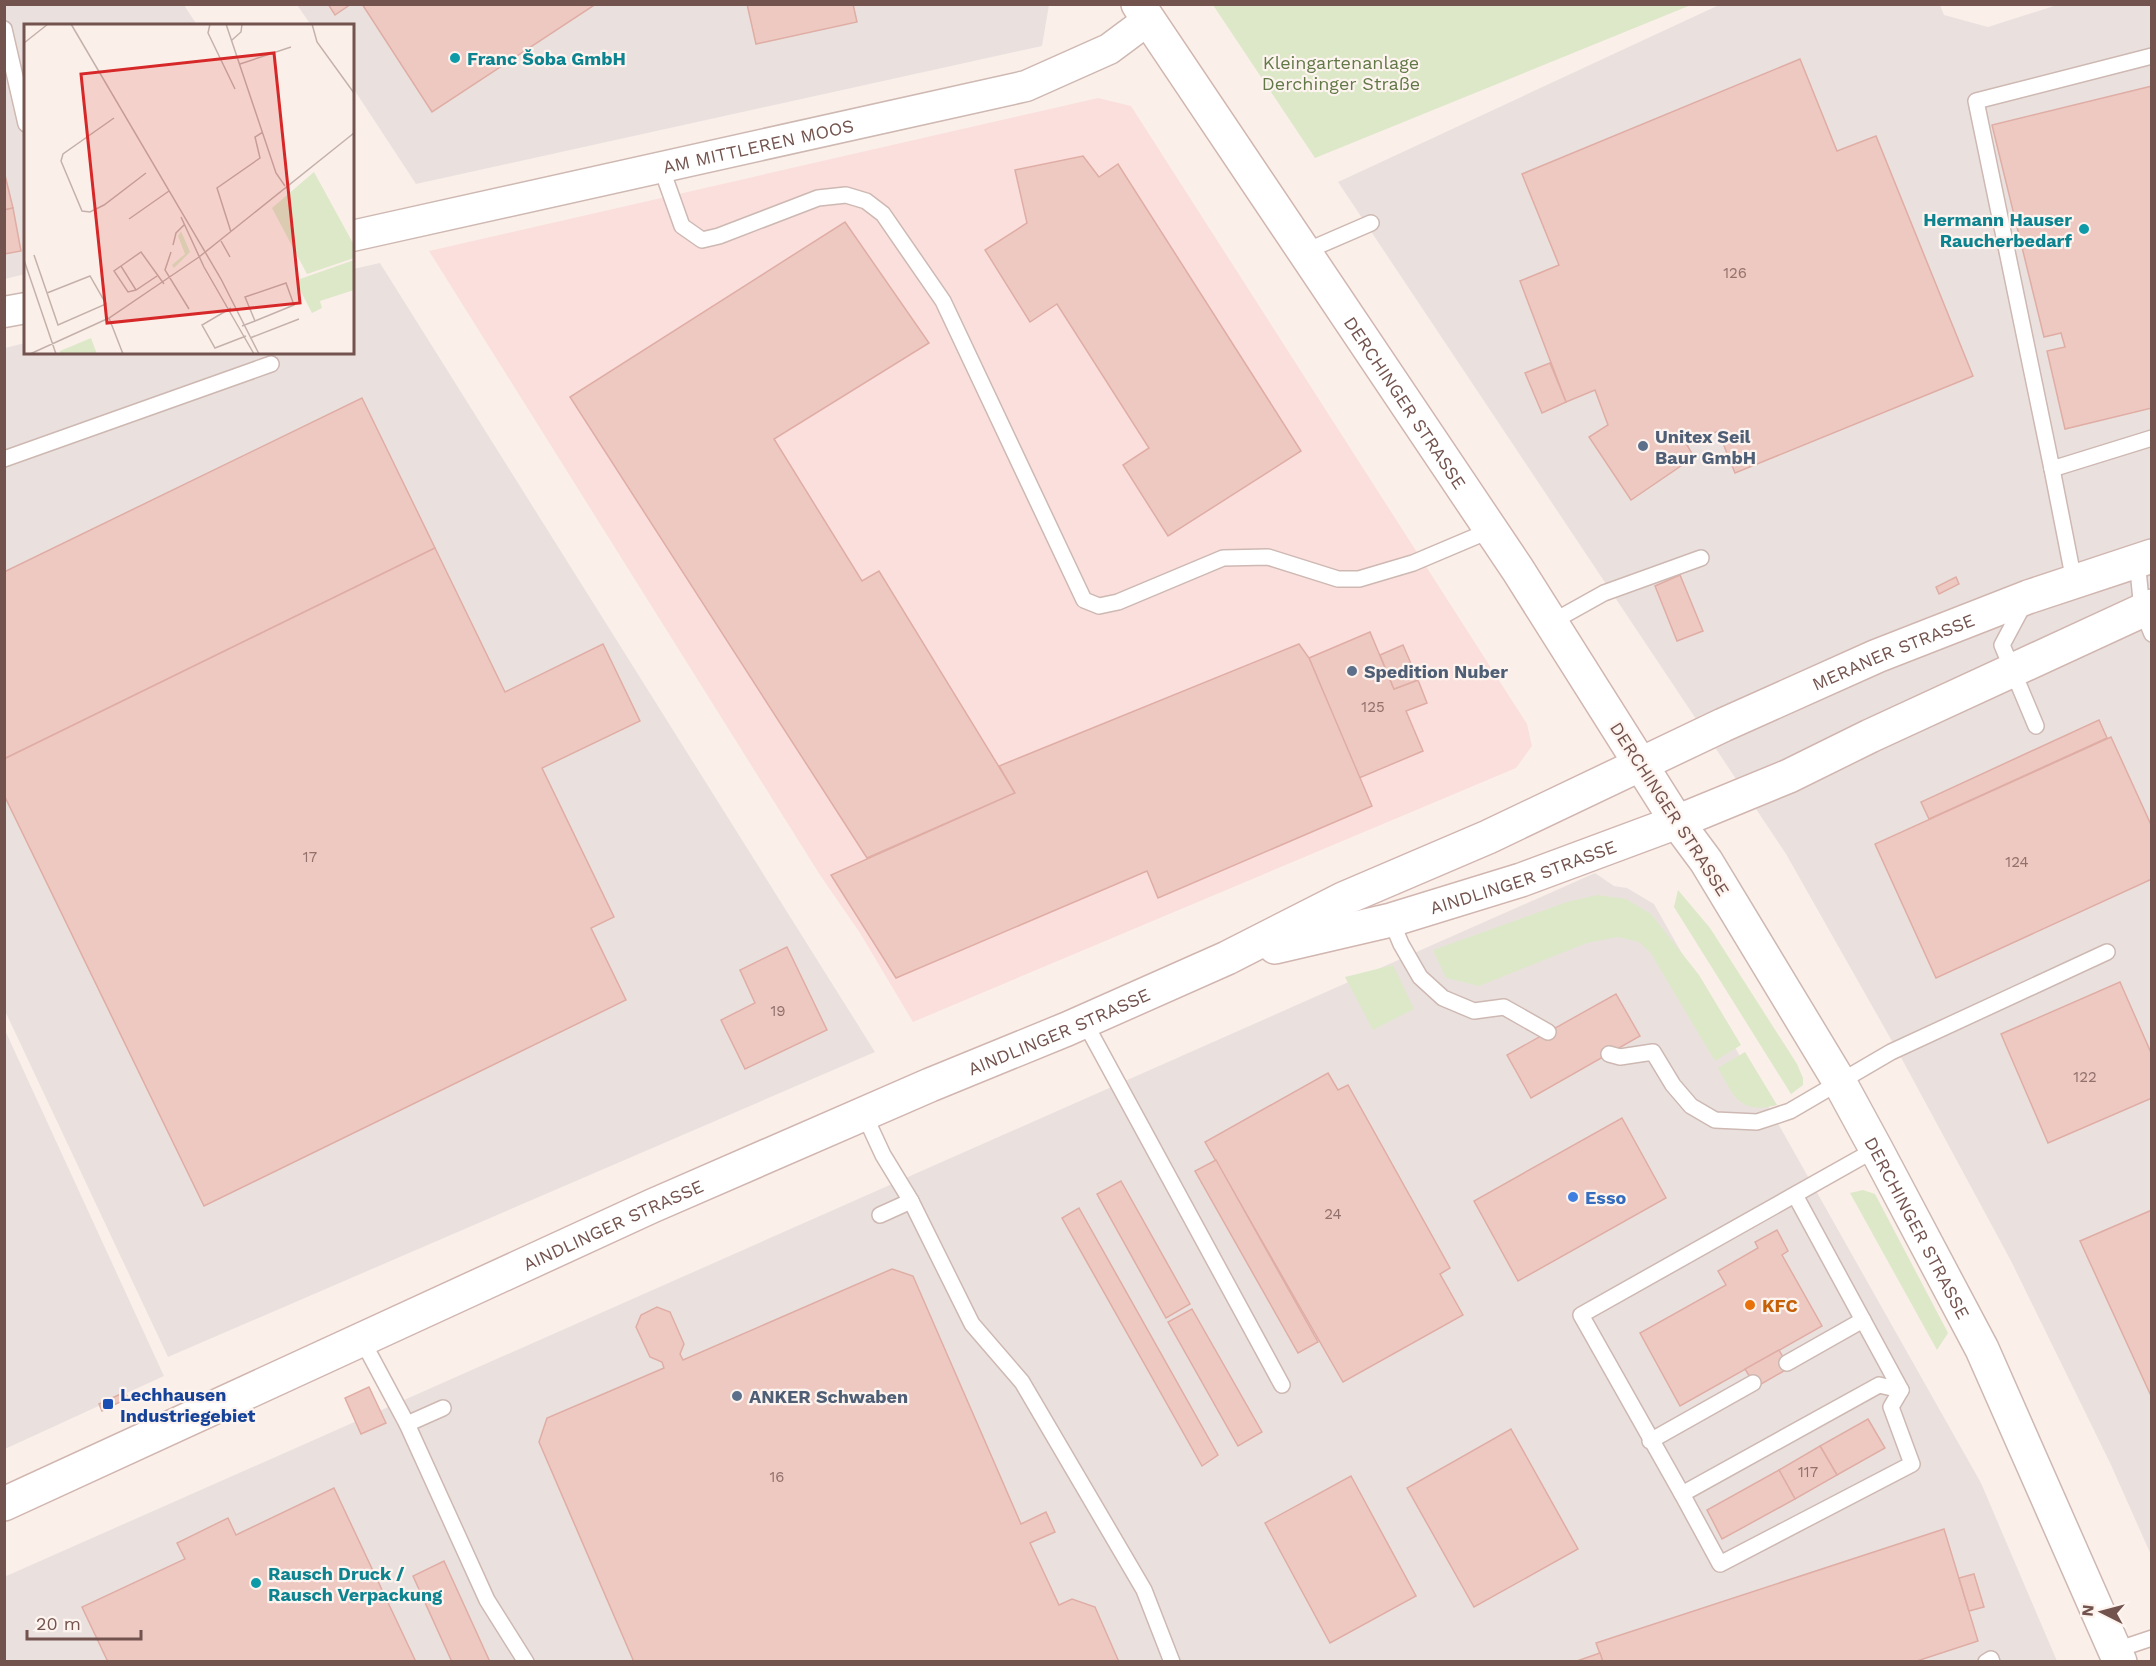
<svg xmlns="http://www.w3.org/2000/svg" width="2156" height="1666" viewBox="0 0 2156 1666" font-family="'Work Sans',sans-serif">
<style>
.commercial{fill:#fadfdd}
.industrial{fill:#eae1df}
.green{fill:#dce8c8}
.building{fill:#eec9c2;stroke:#dfada4;stroke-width:1.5}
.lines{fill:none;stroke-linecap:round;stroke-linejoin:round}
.service-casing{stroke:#ceb8b2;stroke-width:18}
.minor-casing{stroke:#ceb8b2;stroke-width:33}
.tertiary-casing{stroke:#ceb8b2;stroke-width:36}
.secondary-casing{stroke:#d1b6b0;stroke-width:36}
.service{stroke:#fff;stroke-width:15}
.minor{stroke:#fff;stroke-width:30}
.tertiary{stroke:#fff;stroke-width:33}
.secondary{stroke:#fff;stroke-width:33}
.culture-dot{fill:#0f9aa8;stroke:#fef4ef;stroke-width:2}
.service-dot{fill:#5c6f8a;stroke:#fef4ef;stroke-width:2}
.shop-dot{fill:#3f7fe0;stroke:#fef4ef;stroke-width:2}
.food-dot{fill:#e8710a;stroke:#fef4ef;stroke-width:2}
.transit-dot{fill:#1a4fb4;stroke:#fef4ef;stroke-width:2}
.labels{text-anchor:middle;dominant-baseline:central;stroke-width:4.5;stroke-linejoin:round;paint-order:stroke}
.number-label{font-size:15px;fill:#92706b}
.culture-label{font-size:18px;font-weight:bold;fill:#0d838f;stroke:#fef4ef;text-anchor:start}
.park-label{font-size:18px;fill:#617847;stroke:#fef4ef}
.street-label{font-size:18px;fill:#73534e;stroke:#fef4ef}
.service-label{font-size:18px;font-weight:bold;fill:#4e5e75;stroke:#fef4ef;text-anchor:start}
.shop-label{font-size:18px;font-weight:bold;fill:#366cbe;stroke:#fef4ef;text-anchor:start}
.food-label{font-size:18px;font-weight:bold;fill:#c56008;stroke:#fef4ef;text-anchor:start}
.transit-label{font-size:18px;font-weight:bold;fill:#164399;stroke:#fef4ef;text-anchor:start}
.inset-road{fill:none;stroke:#c5b1ab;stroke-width:1.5}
.view{fill:#d62828;fill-opacity:0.15;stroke:#d62828;stroke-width:3}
.inset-edge{fill:none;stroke:#73534e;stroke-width:3}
</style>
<rect width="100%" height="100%" fill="#fbefe9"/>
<path class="commercial" d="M1098 98 1131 106 1527 724 1532 746 1516 768 913 1022 860 933 820 875 429 251Z"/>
<g class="industrial">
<path d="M4 5H184L197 25 26 26 25 274 5 279Z"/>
<path d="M297 5H1049L1042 46 416 184 353 88 352 26 311 25Z"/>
<path d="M1719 5H1940L1944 15 1988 27 2057 5H2151V1555L2111 1465 2011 1261 1897 1050 1786 854 1338 182Z"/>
<path d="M380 263 875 1052 168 1357 5 1011V348L25 343 26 352H352L353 269Z"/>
<path d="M1595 873 1614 886 1627 888 1654 904 1981 1483 2057 1661 5 1662 4 1577Z"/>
<path d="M4 1028 164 1376 5 1449H4Z"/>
</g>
<g class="green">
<path d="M1213 5H1691L1315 158Z"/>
<path d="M1678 890 1710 928 1797 1064 1803 1078V1085L1791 1094 1674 907Z"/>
<path d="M1597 895 1626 899 1651 914 1699 975 1741 1045 1715 1061 1650 952 1639 942 1618 937 1587 943 1479 986 1446 978 1433 950 1567 902Z"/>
<path d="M1393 965 1414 1009 1373 1030 1345 977Z"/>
<path d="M1745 1052 1777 1105C1739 1115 1734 1096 1718 1068Z"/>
<path d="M1863 1190 1875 1194 1948 1333 1937 1350 1850 1193Z"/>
</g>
<g class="building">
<path d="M328 4H351L335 15Z"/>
<path d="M362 4H596L432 112Z"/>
<path d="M747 4H853L857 22 756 44Z"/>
<path d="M1800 59 1837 151 1876 136 1973 376 1735 473 1718 431 1687 445 1694 457 1631 500 1589 437 1608 425 1595 390 1566 402 1520 281 1559 265 1522 174Z"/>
<path d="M2152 86V408L2065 429 2047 351 2065 347 2061 333 2044 337 1992 125Z"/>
<path d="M1083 156 1099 177 1118 164 1301 451 1168 536 1123 465 1149 448 1057 304 1030 322 985 250 1027 223 1015 170Z"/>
<path d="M4 171 13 208 4 210Z"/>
<path d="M13 208 21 251 4 254V210Z"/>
<path d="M845 222 929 343 774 439 862 581 879 571 1015 793 867 858 570 397Z"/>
<path d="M1550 363 1566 402 1542 413 1525 373Z"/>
<path d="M362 398 435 548 4 759V572Z"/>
<path d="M435 548 505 692 603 644 640 721 542 768 614 917 591 928 626 1000 204 1206 4 795V759Z"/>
<path d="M1680 575 1703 631 1677 641 1655 586Z"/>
<path d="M1956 577 1959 584 1939 594 1936 587Z"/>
<path d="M1370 632 1394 689 1418 680 1427 703 1406 711 1423 751 1359 778 1309 658Z"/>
<path d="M1299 644 1309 658 1372 806 1158 898 1147 871 896 978 831 875 1015 793 999 766Z"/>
<path d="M1403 645 1418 680 1394 689 1380 655Z"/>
<path d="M2099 720 2107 738 1929 819 1921 802Z"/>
<path d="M2111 737 2152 827V879L1936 978 1875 844Z"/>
<path d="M787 947 827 1030 745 1069 721 1020 755 1003 740 970Z"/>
<path d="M2120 982 2152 1055V1098L2048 1143 2001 1034Z"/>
<path d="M1616 994 1640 1036 1531 1098 1507 1055Z"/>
<path d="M1328 1073 1338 1090 1348 1085 1450 1268 1440 1274 1463 1315 1343 1382 1205 1142Z"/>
<path d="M1622 1118 1666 1198 1518 1281 1474 1201Z"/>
<path d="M1216 1160 1318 1342 1298 1353 1195 1171Z"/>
<path d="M1121 1181 1190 1304 1166 1318 1097 1194Z"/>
<path d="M1079 1208 1218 1455 1202 1466 1062 1218Z"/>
<path d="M2152 1210V1398L2080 1241Z"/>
<path d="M1777 1230 1788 1251 1782 1255 1822 1326 1680 1406 1640 1333 1726 1285 1718 1271 1758 1248 1755 1242Z"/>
<path d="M892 1269 913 1276 1021 1524 1046 1512 1055 1532 1030 1543 1059 1605 1072 1599 1095 1607 1119 1662H634L539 1442 547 1418 664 1368 662 1362 650 1357 636 1327 641 1315 657 1307 670 1312 684 1344 680 1354 683 1360Z"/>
<path d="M1192 1309 1262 1432 1238 1446 1168 1322Z"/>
<path d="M1779 1350 1789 1368 1756 1387 1745 1369Z"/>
<path d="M369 1387 386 1423 361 1434 345 1398Z"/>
<path d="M125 1392 128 1398 102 1411 99 1404Z"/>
<path d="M1868 1419 1885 1448 1837 1475 1820 1446Z"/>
<path d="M1511 1429 1578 1549 1474 1607 1407 1488Z"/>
<path d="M1820 1446 1837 1475 1795 1499 1779 1470Z"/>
<path d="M1779 1470 1795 1499 1722 1539 1707 1510Z"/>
<path d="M1351 1476 1416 1596 1330 1643 1265 1523Z"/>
<path d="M334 1488 416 1662H108L82 1607 185 1559 177 1543 228 1518 236 1535Z"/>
<path d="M1944 1529 1978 1641 1914 1662H1603L1596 1643Z"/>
<path d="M444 1561 490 1662H452L413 1576Z"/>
<path d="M1974 1574 1984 1607 1969 1611 1959 1578Z"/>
<path d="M1600 1653 1603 1662H1574Z"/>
</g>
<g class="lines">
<g class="service-casing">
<g id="service">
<path d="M4 29 26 124"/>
<path d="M2152 56 1976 101 2052 469 2152 438"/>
<path d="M661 167 682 226 702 240 719 236 818 198 846 195 866 201 883 214 943 301 1084 600 1099 606 1118 602 1223 558 1268 557 1338 579H1359L1413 563 1491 530"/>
<path d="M1304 252 1371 223"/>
<path d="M4 459 271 364"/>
<path d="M2052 469 2074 581"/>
<path d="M2137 560 2142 610 2152 634"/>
<path d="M2025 602 2002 645 2036 726"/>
<path d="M1552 622 1604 593 1701 558"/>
<path d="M1391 920 1401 944 1420 977 1443 998 1474 1011 1504 1007 1548 1032"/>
<path d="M1084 1021 1282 1385"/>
<path d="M1609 1054 1620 1057 1653 1052 1673 1085 1691 1106 1715 1120 1757 1122 1790 1111 1891 1052 2107 952"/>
<path d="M864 1114 883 1155 911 1201 880 1215"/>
<path d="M1795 1195 1901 1390"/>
<path d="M911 1201 972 1324 1022 1382 1144 1590 1172 1662"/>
<path d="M362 1340 407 1424 443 1408"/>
<path d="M1787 1363 1863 1320"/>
<path d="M1879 1385 1901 1390 1891 1407 1912 1464 1720 1564 1682 1494Z"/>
<path d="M407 1424 487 1600 526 1662"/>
<path d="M1650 1441 1753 1383"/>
<path d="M1682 1494 1581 1315 1876 1149"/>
<path d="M2116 1650 2152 1638"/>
<path d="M1986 1662 1991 1659 1992 1662"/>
</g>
</g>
<g class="minor-casing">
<g id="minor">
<path id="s1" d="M352 236 1026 86 1109 49 1148 20"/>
<path d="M4 312 26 308"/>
</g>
</g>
<g class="tertiary-casing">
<g id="tertiary">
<path id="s2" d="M1677 822 1706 861 1839 1081 1876 1149 1982 1349 2120 1662"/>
</g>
</g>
<g class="secondary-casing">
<g id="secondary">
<path id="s3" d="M1138 4 1518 570 1677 822"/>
<path id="s4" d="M1275 947 1391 920 1521 880 1677 822 1789 776 1870 736 2152 606"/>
<path id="s5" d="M4 1504 652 1206 930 1085 1067 1029 1227 958 1343 899 1488 837 1723 725 1877 656 2028 597 2152 556"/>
</g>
</g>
<use href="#service" class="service"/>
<use href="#minor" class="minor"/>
<use href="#tertiary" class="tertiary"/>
<use href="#secondary" class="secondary"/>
</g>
<g class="culture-dot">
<circle cx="455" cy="58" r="6"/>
<circle cx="2084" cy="229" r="6"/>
<circle cx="256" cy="1583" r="6"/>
</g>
<g class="service-dot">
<circle cx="1643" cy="446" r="6"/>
<circle cx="1352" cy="671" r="6"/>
<circle cx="737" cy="1396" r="6"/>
</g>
<circle class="shop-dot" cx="1573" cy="1197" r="6"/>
<circle class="food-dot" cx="1750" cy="1305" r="6"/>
<rect class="transit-dot" x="102" y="1398" width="12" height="12" rx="3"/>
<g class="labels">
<g class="number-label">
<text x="1735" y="273">126</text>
<text x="1373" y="707">125</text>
<text x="310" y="857">17</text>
<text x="2017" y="862">124</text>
<text x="778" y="1011">19</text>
<text x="2085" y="1077">122</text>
<text x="1333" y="1214">24</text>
<text x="1808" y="1472">117</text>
<text x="777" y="1477">16</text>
</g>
<g class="culture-label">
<text x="467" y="58">Franc Šoba GmbH</text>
<text x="2072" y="219" text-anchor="end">Hermann Hauser<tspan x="2072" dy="21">Raucherbedarf</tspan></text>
<text x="268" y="1573">Rausch Druck /<tspan x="268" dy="21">Rausch Verpackung</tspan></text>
</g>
<g class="park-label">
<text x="1341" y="62">Kleingartenanlage<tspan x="1341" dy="21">Derchinger Straße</tspan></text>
</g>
<g class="street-label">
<text stroke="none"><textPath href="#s1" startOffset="416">AM MITTLEREN MOOS</textPath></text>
<text stroke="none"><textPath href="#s3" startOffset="480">DERCHINGER STRASSE</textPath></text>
<text stroke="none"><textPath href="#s5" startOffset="2073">MERANER STRASSE</textPath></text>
<text transform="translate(1670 809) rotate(57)">DERCHINGER STRASSE</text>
<text stroke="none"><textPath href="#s4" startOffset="258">AINDLINGER STRASSE</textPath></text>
<text stroke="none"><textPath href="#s5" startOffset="1156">AINDLINGER STRASSE</textPath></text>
<text stroke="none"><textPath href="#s5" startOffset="670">AINDLINGER STRASSE</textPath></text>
<text stroke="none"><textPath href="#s2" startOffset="472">DERCHINGER STRASSE</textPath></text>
</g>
<g class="service-label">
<text x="1655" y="436">Unitex Seil<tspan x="1655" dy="21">Baur GmbH</tspan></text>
<text x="1364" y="671">Spedition Nuber</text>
<text x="749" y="1396">ANKER Schwaben</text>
</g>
<g class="shop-label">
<text x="1585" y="1197">Esso</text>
</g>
<g class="food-label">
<text x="1762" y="1305">KFC</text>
</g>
<g class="transit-label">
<text x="120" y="1394">Lechhausen<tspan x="120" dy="21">Industriegebiet</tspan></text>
</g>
</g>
<g transform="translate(24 24)">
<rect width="330" height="330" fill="#fbefe9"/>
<path d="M290 148 330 221V234L283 250 248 184ZM157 207 166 228 150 244 148 241 161 230 154 212ZM330 236V266L296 277 298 284 288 289 274 262 276 255ZM67 314 73 330H36V327Z" fill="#dce8c8"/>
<path class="inset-road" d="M47 0 197 255 235 330M186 0 184 9 211 65M202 0 252 149 261 162M288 0 293 18 330 69M208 16 217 8 218 0M0 19 24 0M216 40 267 23M90 94 39 130 37 137 58 187 66 188 80 181 122 149M157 193 180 243 230 330M105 195 145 167M207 208 193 164 236 134 231 113 239 108M197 217 206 233M149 221 152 209 160 201M147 228 141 246 165 285M10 231 34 301 82 280 66 252 23 269M175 233 330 109M0 236 32 330M97 242 117 228 140 260M112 266 97 242 90 247 104 268 112 266 133 252M207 284 178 301 191 324 222 312M85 294 99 330M218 302 231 297 270 281 262 259 221 273 231 297M226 314 275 295M6 330 85 294 175 233"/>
<path class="view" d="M250 29 276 279 83 299 57 50Z"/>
<rect width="330" height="330" class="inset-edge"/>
</g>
<rect width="2156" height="1666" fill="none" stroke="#73534e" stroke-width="12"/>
<g transform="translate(2102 1612) rotate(276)" stroke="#fef4ef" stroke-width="4.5" paint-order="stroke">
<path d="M0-4.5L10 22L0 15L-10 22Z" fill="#73534e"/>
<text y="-9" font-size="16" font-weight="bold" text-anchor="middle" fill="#73534e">N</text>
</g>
<path d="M27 1630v9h114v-9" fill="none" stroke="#73534e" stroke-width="3"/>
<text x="36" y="1630" font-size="18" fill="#73534e" stroke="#fef4ef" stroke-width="4.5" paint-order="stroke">20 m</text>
</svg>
